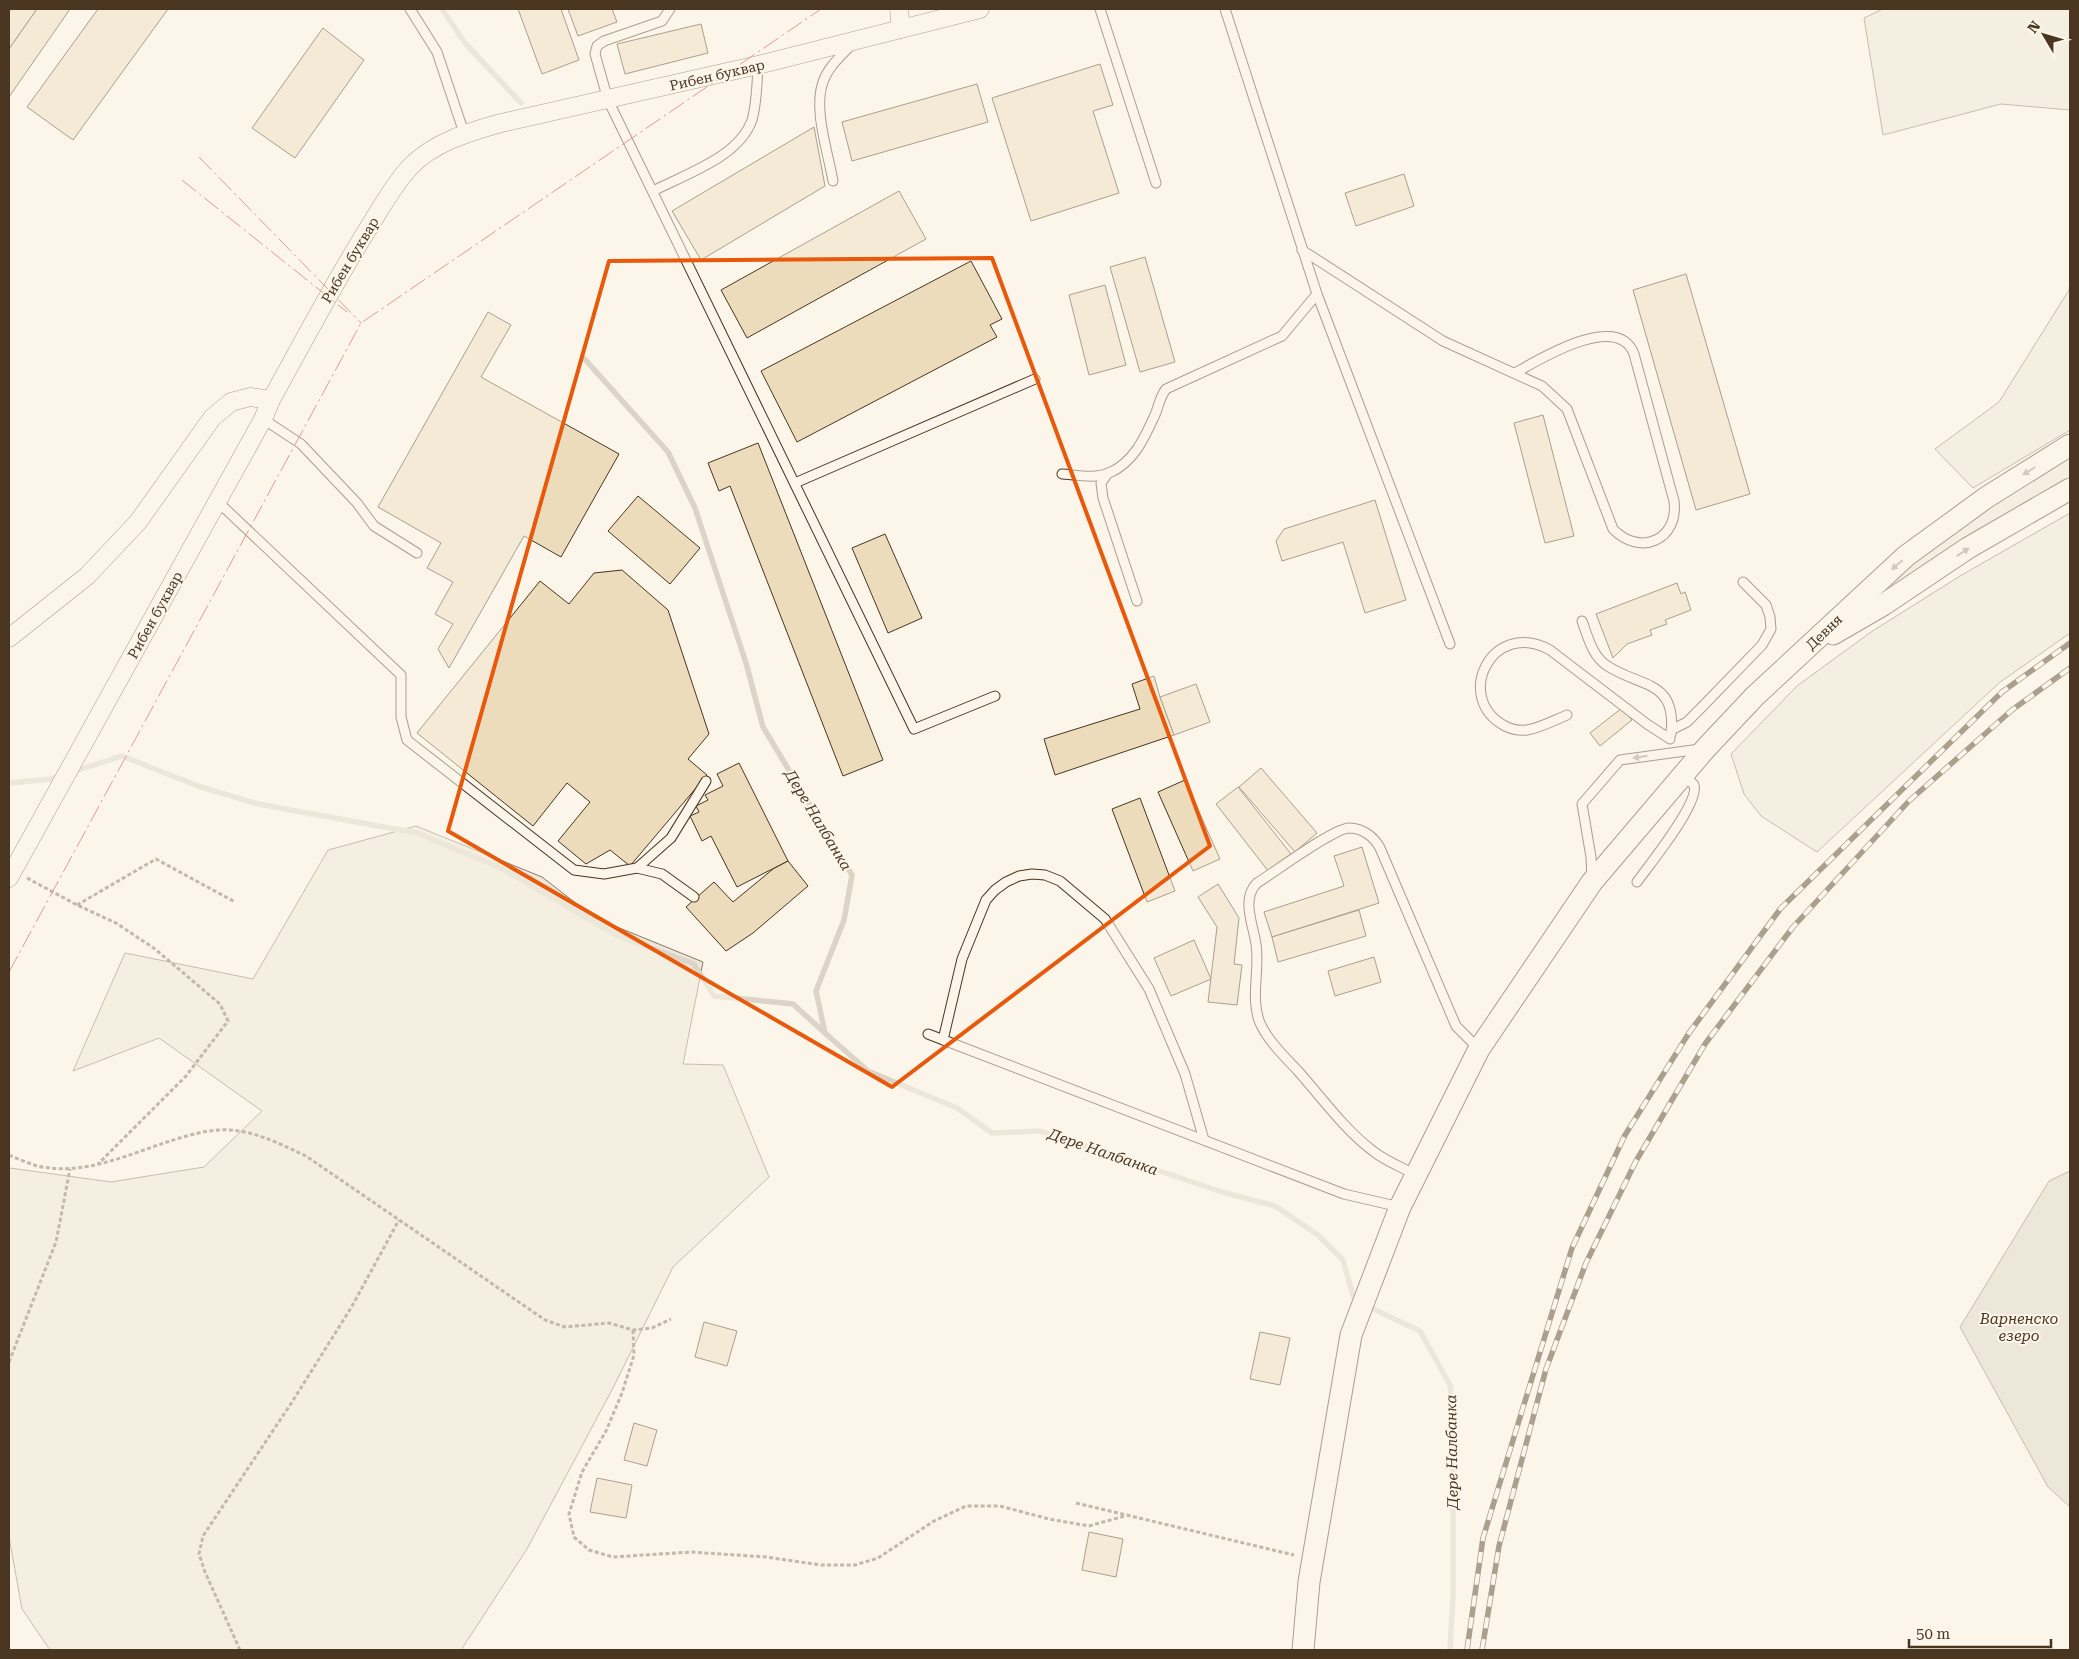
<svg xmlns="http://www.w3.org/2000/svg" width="2079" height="1659" viewBox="0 0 2079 1659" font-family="'Roboto Serif',serif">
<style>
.green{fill:#ede6d9;stroke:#887966}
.water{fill:#dcd4c6;stroke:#887966}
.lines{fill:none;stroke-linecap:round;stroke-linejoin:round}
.stream{stroke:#dcd4c6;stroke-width:5.5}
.building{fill:#ecdcbc;stroke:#4a3520}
.service-casing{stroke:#4a3520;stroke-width:11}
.minor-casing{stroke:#4a3520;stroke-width:19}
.tertiary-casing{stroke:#4a3520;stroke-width:23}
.path{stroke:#7f6f5c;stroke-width:3;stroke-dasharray:4 2.5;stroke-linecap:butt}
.service{stroke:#fbf6e9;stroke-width:9}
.minor{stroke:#fbf6e9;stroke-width:18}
.tertiary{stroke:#fbf6e9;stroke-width:21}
.rail-casing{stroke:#4a3520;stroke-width:5.5}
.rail{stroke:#fbf6e9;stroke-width:4;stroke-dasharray:11;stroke-linecap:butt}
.power{stroke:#c62828;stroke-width:1;stroke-dasharray:18 4 2.5 4;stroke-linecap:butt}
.oneway{fill:#a29684}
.marked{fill:none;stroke:#e8590c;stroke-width:4;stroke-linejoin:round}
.labels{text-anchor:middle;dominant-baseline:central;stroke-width:4;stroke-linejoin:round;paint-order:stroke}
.street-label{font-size:14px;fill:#4a3520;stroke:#fbf6e9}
.water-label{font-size:15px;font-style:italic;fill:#4a3520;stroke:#fbf6e9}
</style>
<rect width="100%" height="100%" fill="#fbf6e9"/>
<g class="green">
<path d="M1883 9H2070V110L2001 104 1883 135 1864 18Z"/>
<path d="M2070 281V430L1973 488 1935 449 1999 402 2069 290Z"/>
<path d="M2070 445V489L1883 605 1867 591Z"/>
<path d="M2070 513V633L1999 683 1817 852 1761 816 1744 794 1731 754 1797 686 1871 632 1960 576Z"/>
<path d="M416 826 542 877 595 918 703 962 683 1064 723 1065 769 1177 673 1267 614 1386 527 1549 461 1650H50L22 1609 9 1537V1171L10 1168 111 1182 204 1167 262 1111 159 1038 73 1071 125 953 253 979 328 850Z"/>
</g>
<path class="water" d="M2070 1171V1507L2048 1487 1960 1327 2049 1181Z"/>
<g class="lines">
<g class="stream">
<path d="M442 9 465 43 521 103"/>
<path d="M582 356 668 452 695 508 746 663 763 727 852 875 844 920 816 991 825 1033 868 1071 957 1108 992 1133 1040 1131 1222 1192 1275 1206 1318 1235 1343 1260 1354 1299 1359 1302"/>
<path d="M72 772 122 756 198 786 258 804 417 833 501 868 618 936 694 964 714 996 793 1004 825 1033"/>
<path d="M9 783 51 779 61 776"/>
<path d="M1367 1306 1420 1331 1450 1385 1453 1414V1596L1450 1650"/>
</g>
</g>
<g class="building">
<path d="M9 9H37L9 49Z"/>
<path d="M37 9H70L9 97V49Z"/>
<path d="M98 9H168L73 140 27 107Z"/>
<path d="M518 9H561L579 60 542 74Z"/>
<path d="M568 9H612L617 22 578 36Z"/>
<path d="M701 24 708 53 625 74 617 44Z"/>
<path d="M323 28 364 60 295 158 252 128Z"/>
<path d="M1100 64 1113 105 1093 111 1119 193 1031 221 992 98Z"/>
<path d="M977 84 988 122 852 161 842 122Z"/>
<path d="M814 127 825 186 701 260 672 211Z"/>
<path d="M1404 174 1414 206 1356 226 1345 193Z"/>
<path d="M899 191 926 239 747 338 721 290Z"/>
<path d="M1145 257 1175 362 1140 372 1110 267Z"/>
<path d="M971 261 1002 319 990 325 997 337 797 442 761 371Z"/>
<path d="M1686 274 1750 494 1696 510 1633 290Z"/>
<path d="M1105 285 1126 365 1089 375 1069 295Z"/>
<path d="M488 312 511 325 481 377 619 454 561 557 524 536 449 668 438 649 453 624 435 614 453 582 427 568 441 543 378 507Z"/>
<path d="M1543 415 1574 536 1545 543 1514 423Z"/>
<path d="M758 443 883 760 843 776 730 486 719 491 708 463Z"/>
<path d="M638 496 700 548 670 584 608 531Z"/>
<path d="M1375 500 1406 600 1365 613 1343 542 1282 561 1276 541 1284 529Z"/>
<path d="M885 534 922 618 888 633 852 548Z"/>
<path d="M622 570 668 610 709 734 688 759 707 775 630 866 610 850 586 864 558 841 590 802 567 783 533 826 417 733 540 581 569 604 594 573Z"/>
<path d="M1677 583 1681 594 1685 592 1691 610 1665 620 1667 624 1650 630 1652 635 1627 644 1613 658 1596 614Z"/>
<path d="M1154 676 1160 697 1174 735 1055 775 1044 739 1140 709 1132 684Z"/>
<path d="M1196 684 1210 722 1174 735 1160 697Z"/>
<path d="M1622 708 1632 720 1600 746 1590 733Z"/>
<path d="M739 763 788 861 737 887 711 836 702 841 690 816 699 812 696 806 708 800 705 795 723 786 717 774Z"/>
<path d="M1261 768 1317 833 1295 852 1239 787Z"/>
<path d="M1185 780 1220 859 1193 871 1158 792Z"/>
<path d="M1238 787 1291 854 1269 872 1216 804Z"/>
<path d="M1140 798 1175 891 1147 902 1112 809Z"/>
<path d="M1362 847 1379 903 1272 937 1264 912 1344 886 1334 856Z"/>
<path d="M788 861 808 886 753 933 726 951 686 907 714 882 733 902 773 869Z"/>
<path d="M1218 884 1239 918 1234 964 1242 965 1237 1005 1208 1002 1217 927 1198 897Z"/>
<path d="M1359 910 1366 936 1278 962 1272 937Z"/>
<path d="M1194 940 1211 979 1171 996 1154 958Z"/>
<path d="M1374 957 1381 982 1335 996 1328 971Z"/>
<path d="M704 1322 737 1331 727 1366 695 1357Z"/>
<path d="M1260 1332 1290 1338 1280 1385 1250 1379Z"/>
<path d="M634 1423 657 1430 647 1466 624 1460Z"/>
<path d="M597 1478 632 1485 626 1518 590 1512Z"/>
<path d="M1089 1532 1123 1539 1116 1577 1082 1570Z"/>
</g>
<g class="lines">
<g class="service-casing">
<g id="service">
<path d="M410 9 437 52 464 133"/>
<path d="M670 9 662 21 604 41 597 46 595 54 608 100 914 729 995 696"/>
<path d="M1100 9 1156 183"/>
<path d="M1225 9 1317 294 1450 644"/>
<path d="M833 181C828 152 813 109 823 82 828 67 841 56 851 45"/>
<path d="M653 191C686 174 739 157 752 120 757 102 757 83 758 65"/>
<path d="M1302 250 1443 341 1542 386 1567 409 1613 529C1640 557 1679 540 1674 501L1634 354C1618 311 1540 359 1515 373"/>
<path d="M263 419 301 444 357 503 374 526 417 553"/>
<path d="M1108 473 1101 483 1103 498 1137 601"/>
<path d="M1062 474C1076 475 1095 479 1109 473 1133 463 1144 439 1154 417 1159 407 1159 398 1166 389L1282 336 1317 294"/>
<path d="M795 483 1035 379"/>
<path d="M217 501 401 675V717L407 740 574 870 604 874 637 868 662 874 694 897"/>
<path d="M1582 621C1588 637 1592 655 1606 665 1640 688 1677 679 1671 734"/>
<path d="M1567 715C1555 720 1540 728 1527 730 1520 731 1511 729 1505 726 1453 699 1491 618 1550 650L1647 724 1670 739"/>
<path d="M1671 730 1687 722 1700 709 1762 645 1771 629 1770 617 1766 605 1743 582"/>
<path d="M637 868 671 838 706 781"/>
<path d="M1592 879 1591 857 1582 804 1620 760 1700 749"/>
<path d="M1637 882C1649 865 1700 803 1694 785L1684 775"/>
<path d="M928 1034 1344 1194 1400 1207"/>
<path d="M943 1040 962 959 986 900 995 890 1006 882 1019 876 1032 874 1045 875 1060 881 1105 919 1149 989 1185 1074 1204 1140"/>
<path d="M1416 1175C1402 1167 1385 1161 1373 1151 1344 1129 1322 1098 1298 1071 1285 1057 1268 1041 1260 1023 1250 999 1260 970 1256 944 1253 924 1241 899 1257 883 1275 872 1332 829 1349 828 1363 828 1374 837 1380 848L1456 1026 1479 1049"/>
</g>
</g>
<g class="minor-casing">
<g id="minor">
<path d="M899 9 901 29"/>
<path d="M9 638 87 576 138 522 212 418 231 402 250 397 271 400"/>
<path d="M9 878 263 419 271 400C303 342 334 283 369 227 381 208 394 184 410 167 434 142 469 132 501 123L758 65 980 9"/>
</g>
</g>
<g class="tertiary-casing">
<g id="tertiary">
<path d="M1833 634 1883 605 1968 548 2070 489"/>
<path d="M1303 1650 1309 1582 1351 1335 1400 1207 1479 1049 1592 882 1706 748 1755 696 1906 556 1987 497 2070 445"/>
</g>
</g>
<g class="path">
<path d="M27 878 77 905 116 923 155 949 220 1004 228 1021 186 1076 98 1164"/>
<path d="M77 905 156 859 235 902"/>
<path d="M9 1155C18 1159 28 1163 37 1166 82 1176 125 1156 167 1142 183 1137 201 1131 219 1130 250 1128 278 1143 306 1156L545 1320 565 1327 609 1323 633 1330 652 1328 671 1319"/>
<path d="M633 1330 634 1355 622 1393 606 1431 582 1472 569 1514 574 1537 589 1550 613 1557 691 1552 766 1557 821 1565H855L878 1558 934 1521 966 1506H1000L1049 1519 1089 1526 1125 1516"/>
<path d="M9 1362 56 1242 70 1169"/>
<path d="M1076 1503 1294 1555"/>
<path d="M240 1650 205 1572 199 1554 203 1536 292 1402 351 1308 399 1220"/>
</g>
<use href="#service" class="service"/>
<use href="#minor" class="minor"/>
<use href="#tertiary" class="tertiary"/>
<g class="rail-casing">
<g id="rail">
<path d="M1467 1650 1483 1538 1572 1248 1625 1135 1689 1033 1781 908 2002 692 2070 643"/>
<path d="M1482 1650 1499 1546 1546 1369 1586 1263 1636 1161 1705 1044 1793 927 1909 801 2012 710 2070 668"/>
</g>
</g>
<use href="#rail" class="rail"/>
<g class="power">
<path d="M199 157 361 323"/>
<path d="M182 180 347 312"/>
<path d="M9 972 361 323 821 9"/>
</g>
</g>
<defs><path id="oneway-solid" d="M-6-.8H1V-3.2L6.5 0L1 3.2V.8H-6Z" transform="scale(1.25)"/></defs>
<g class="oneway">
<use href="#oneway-solid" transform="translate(2029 471) rotate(148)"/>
<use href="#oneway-solid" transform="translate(1963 552) rotate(-33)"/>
<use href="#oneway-solid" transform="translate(1897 565) rotate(139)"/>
<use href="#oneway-solid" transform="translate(1640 757) rotate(171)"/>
</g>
<path d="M0 0H2079V1659H0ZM992 258 1210 846 892 1087 448 831 609 261Z" fill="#fbf6e9" fill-opacity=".55" fill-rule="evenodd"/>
<path class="marked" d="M992 258 1210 846 892 1087 448 831 609 261Z"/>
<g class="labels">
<g class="street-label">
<text transform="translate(717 75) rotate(-13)">Рибен буквар</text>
<text transform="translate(350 260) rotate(-59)">Рибен буквар</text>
<text transform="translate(155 615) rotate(-61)">Рибен буквар</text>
<text transform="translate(1824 632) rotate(-44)">Девня</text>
</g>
<g class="water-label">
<text transform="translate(818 820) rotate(59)">Дере Налбанка</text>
<text transform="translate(1103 1152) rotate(19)">Дере Налбанка</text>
<text x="2019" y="1319">Варненско<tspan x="2019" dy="17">езеро</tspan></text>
<text transform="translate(1452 1452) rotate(-91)">Дере Налбанка</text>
</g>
</g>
<rect width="2079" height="1659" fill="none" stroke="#4a3520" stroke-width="20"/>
<g transform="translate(2044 35) rotate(308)" stroke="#fbf6e9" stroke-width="4" paint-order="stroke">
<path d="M0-4L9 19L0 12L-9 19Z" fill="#4a3520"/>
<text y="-8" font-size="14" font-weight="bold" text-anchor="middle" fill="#4a3520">N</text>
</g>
<path d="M1909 1639v8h142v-8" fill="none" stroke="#4a3520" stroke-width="2.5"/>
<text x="1916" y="1639" font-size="15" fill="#4a3520" stroke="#fbf6e9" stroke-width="4" paint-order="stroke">50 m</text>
</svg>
